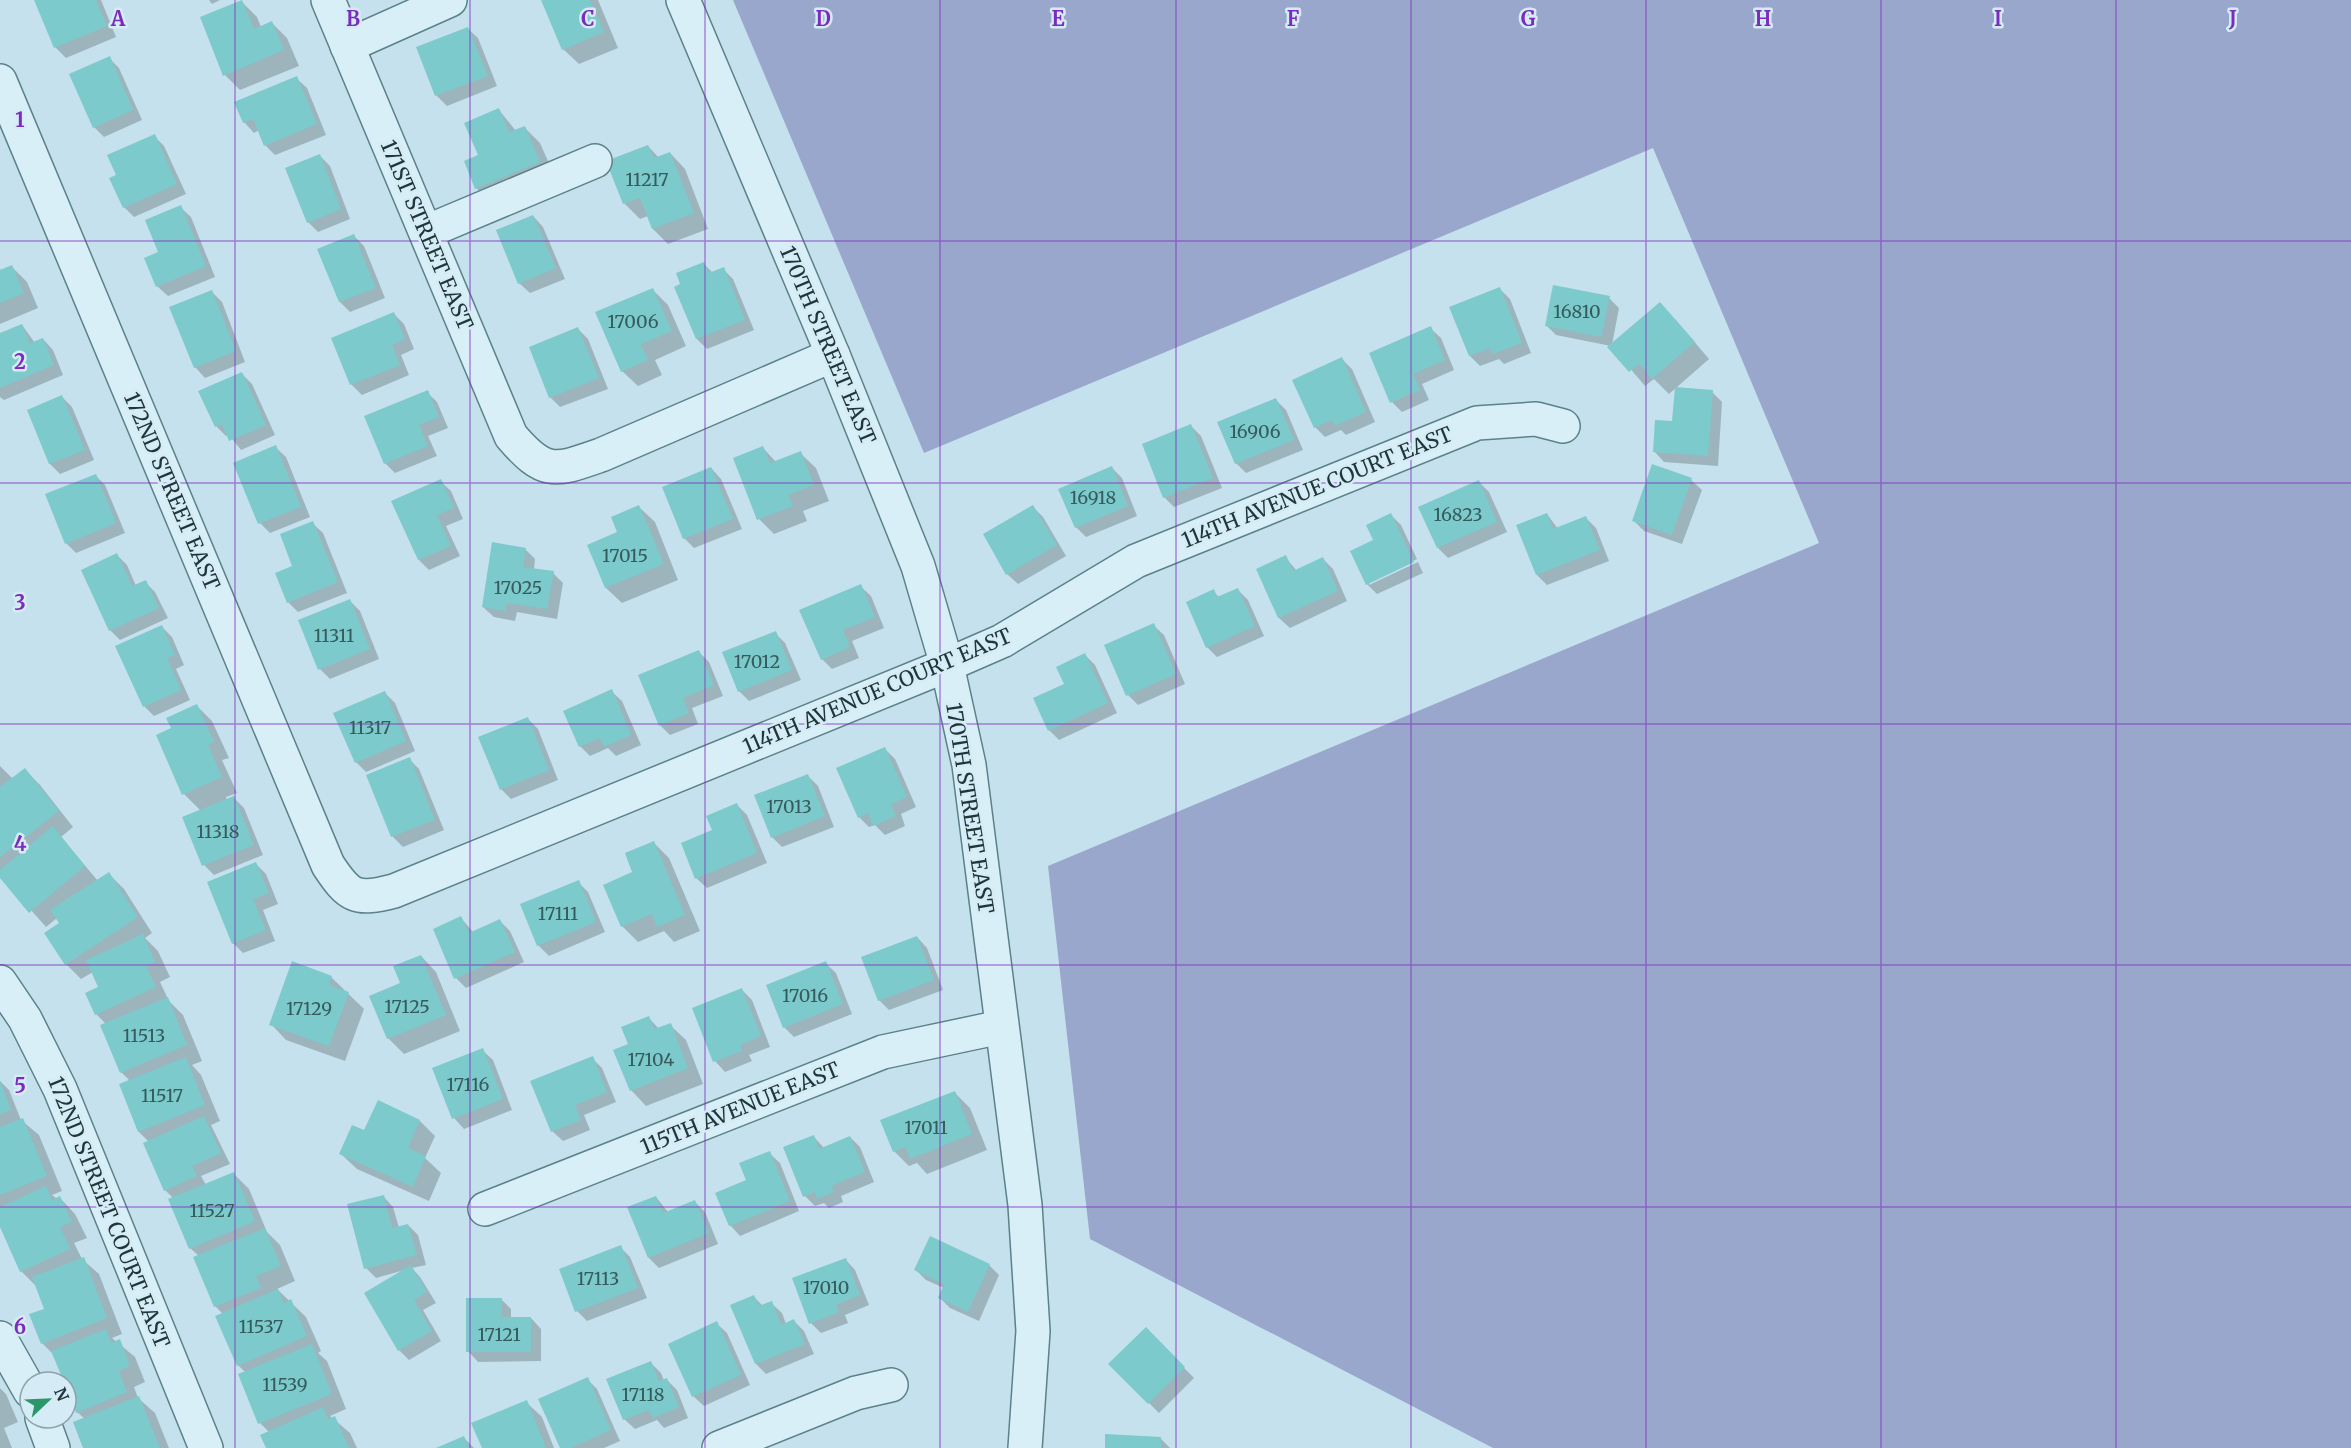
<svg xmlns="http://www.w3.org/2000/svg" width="2351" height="1448" viewBox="0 0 2351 1448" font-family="Merriweather,serif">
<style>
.green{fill:#99a7cc}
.shadow{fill:#0003}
.building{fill:#7ccacb}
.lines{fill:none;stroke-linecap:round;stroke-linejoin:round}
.minor-casing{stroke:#5b8288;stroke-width:36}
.minor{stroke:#d8eff8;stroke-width:33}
.grid{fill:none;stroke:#7b2cbf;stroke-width:1.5;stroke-opacity:0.55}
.labels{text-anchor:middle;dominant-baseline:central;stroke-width:5;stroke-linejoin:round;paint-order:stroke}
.number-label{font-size:18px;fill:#365b5e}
.street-label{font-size:21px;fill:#1f3639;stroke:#d5ebf5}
.grid-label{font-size:20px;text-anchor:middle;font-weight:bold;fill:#7b2cbf;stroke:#d5ebf5;stroke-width:5;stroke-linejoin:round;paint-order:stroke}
</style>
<rect width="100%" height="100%" fill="#c5e1ed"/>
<path class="green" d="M733 0H2351V1448H1493L1090 1239 1048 866 1819 543 1653 148 924 453Z"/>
<g class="shadow">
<path d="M36 0H101L116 37 66 58 56 48Z"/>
<path d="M209 0H220L212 4Z"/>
<path d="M543 0H598L618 48 579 64 563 49Z"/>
<path d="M242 2 257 17 261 27 272 23 287 38 299 66 240 90 225 75Z"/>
<path d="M467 28 478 38 497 86 447 106 437 96 418 48Z"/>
<path d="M109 58 119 68 142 120 104 137 94 127Z"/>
<path d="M296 78 307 88 326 135 275 155 265 145 259 130 254 133 244 122Z"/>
<path d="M499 110 516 131 525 128 540 143 555 177 492 203 476 188 480 156Z"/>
<path d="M154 136 164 146 186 194 134 217 124 207 118 176Z"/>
<path d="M648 146 659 158 670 153 685 169 708 229 668 244 653 229 648 216 640 219 624 203Z"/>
<path d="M320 156 330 166 350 219 318 232 308 222Z"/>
<path d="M180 207 191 217 215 277 168 296 157 286 160 253Z"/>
<path d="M533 216 543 227 565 279 530 293 519 283Z"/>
<path d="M354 236 364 246 385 298 350 312 340 302Z"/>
<path d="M704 264 713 273 723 269 733 279 754 330 707 349 697 339 676 288Z"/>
<path d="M11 266 27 282 38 308 0 324V268L1 271Z"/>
<path d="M1500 289 1510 299 1531 353 1504 364 1499 359 1480 366 1470 356Z"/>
<path d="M653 290 668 305 686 346 655 360 662 375 638 386 622 371Z"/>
<path d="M212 292 222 302 245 362 205 378 195 367Z"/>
<path d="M1609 298 1619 308 1612 345 1675 319 1709 359 1669 394 1654 379 1645 386 1611 346 1556 335 1546 325Z"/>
<path d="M394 314 404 324 414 349 401 355 409 375 362 395 352 385 333 339Z"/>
<path d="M22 325 35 343 43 339 53 350 63 375 4 400 0 397V334Z"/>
<path d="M1430 328 1441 338 1454 370 1422 384 1429 400 1402 412 1392 402Z"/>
<path d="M578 329 588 339 608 389 560 407 550 397Z"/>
<path d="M1342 359 1352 369 1375 422 1346 435 1341 430 1325 437 1315 427Z"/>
<path d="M242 374 252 384 275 435 241 450 229 435 226 436 216 426Z"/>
<path d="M427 392 437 402 448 428 428 436 437 456 395 473 385 463Z"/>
<path d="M1712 392 1722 402 1718 466 1664 462 1654 451 1674 423Z"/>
<path d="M62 397 72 407 94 460 60 474 50 464 29 411Z"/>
<path d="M1276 400 1286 410 1303 450 1246 473 1236 463Z"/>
<path d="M1191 426 1201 436 1222 488 1174 507 1164 497Z"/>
<path d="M275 447 286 457 310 517 270 533 260 523Z"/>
<path d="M763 448 776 462 800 453 816 468 829 501 803 511 807 521 774 534 759 519Z"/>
<path d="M1653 466 1691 480 1702 490 1682 544 1644 531 1634 521Z"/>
<path d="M711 468 721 479 742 529 694 548 684 538Z"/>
<path d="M1112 468 1122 478 1137 516 1086 537 1076 527Z"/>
<path d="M95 475 105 485 125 533 76 553 66 543Z"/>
<path d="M440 481 451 491 463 519 446 526 460 556 429 570 419 560 393 501Z"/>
<path d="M1479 482 1489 492 1507 532 1448 558 1438 548Z"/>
<path d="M639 507 655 522 678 580 622 603 606 588 589 546 619 533Z"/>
<path d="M1033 507 1043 517 1066 556 1018 584 1007 574Z"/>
<path d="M1547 514 1558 529 1586 518 1596 528 1609 561 1547 585 1537 575Z"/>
<path d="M1391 515 1401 525 1417 559 1369 582V585L1418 562 1423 573 1377 594 1367 584 1375 541Z"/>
<path d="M312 523 323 533 347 593 298 612 288 602 294 567Z"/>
<path d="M525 549 535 559 534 570 553 573 563 583 557 619 517 612 515 621 494 617 483 607Z"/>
<path d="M117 555 127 565 136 586 145 582 155 592 168 618 120 640 110 630Z"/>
<path d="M1285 557 1297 571 1323 559 1333 569 1347 601 1290 628 1279 618 1258 570Z"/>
<path d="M860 586 871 596 884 628 852 641 859 658 832 669 822 659Z"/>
<path d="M1238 590 1248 600 1264 636 1217 657 1207 647 1213 591 1220 598Z"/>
<path d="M350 601 360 611 379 659 330 679 320 669Z"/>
<path d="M1153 625 1164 635 1185 684 1138 705 1128 695Z"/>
<path d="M162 627 172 637 184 665 176 669 190 700 154 716 144 706Z"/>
<path d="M775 633 785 643 801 680 749 701 739 691Z"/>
<path d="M699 652 709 662 723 696 692 708 698 724 670 735 660 725Z"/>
<path d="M1085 655 1095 665 1117 713 1059 740 1049 730 1066 685Z"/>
<path d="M611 691 622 701 641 745 616 756 608 748 590 756 580 746Z"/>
<path d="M385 693 395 703 415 751 366 772 356 762Z"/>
<path d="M197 706 212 721 229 758 222 760 237 793 226 797 227 800 233 797 244 808 263 855 214 875 204 865 201 811 184 794Z"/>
<path d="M528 719 538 729 558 780 511 799 501 789Z"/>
<path d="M885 749 895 759 916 807 901 814 905 826 885 835 875 825 869 827 859 817Z"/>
<path d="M409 759 419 769 444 830 403 847 393 837 368 776Z"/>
<path d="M0 766 13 779 25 770 40 785 73 827 61 837 98 881 109 874 124 889 152 933 145 938 158 951 170 977 160 982 169 1001 183 1015 202 1061 192 1065 201 1075 220 1121 211 1125 230 1164 201 1176 206 1185 234 1174 249 1189 267 1232 280 1245 295 1281 277 1289 306 1317 321 1351 318 1353 327 1361 346 1409 330 1416 350 1433 357 1448H268L269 1432 260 1423 246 1373 238 1365 223 1314 215 1306 199 1256 190 1248 174 1199 165 1190 149 1142 139 1132 121 1085 130 1081 121 1072 102 1026 106 1024 96 1014 100 988 93 972 81 979 66 964 61 923 57 918 46 927 0 875Z"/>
<path d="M808 776 818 786 834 827 782 847 772 837Z"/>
<path d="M737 805 747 815 767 863 707 888 696 878 714 831Z"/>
<path d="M654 843 669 858 700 931 674 942 664 931 638 942 622 926 634 873Z"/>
<path d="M256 864 266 874 278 904 263 910 275 941 243 953 233 943Z"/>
<path d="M578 882 588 892 605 932 549 956 538 945 522 905Z"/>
<path d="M461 918 473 932 500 921 510 931 524 962 466 988 456 978Z"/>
<path d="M917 937 927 948 943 990 889 1010 879 1000Z"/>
<path d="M421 956 436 972 460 1031 404 1054 388 1038 402 984Z"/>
<path d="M825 963 836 973 852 1014 794 1037 784 1027Z"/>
<path d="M331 977 364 1009 345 1061 286 1040 271 1024Z"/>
<path d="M742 990 752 1000 770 1047 749 1055 752 1061 725 1072 715 1061Z"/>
<path d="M649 1018 659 1029 670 1025 686 1040 703 1084 646 1106 631 1090 630 1045Z"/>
<path d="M482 1050 493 1060 512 1110 464 1129 454 1118 434 1069Z"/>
<path d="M592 1058 602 1068 616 1102 584 1115 590 1130 563 1141 552 1131Z"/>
<path d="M0 1081 9 1090 21 1120 39 1135 62 1191 52 1195 57 1199 60 1198 75 1214 87 1238 74 1243 82 1259 99 1274 122 1334 112 1338 135 1357 145 1382 134 1387 138 1398 155 1413 169 1448H85V1419L77 1412 55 1356 42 1343 46 1309 37 1287 21 1271 0 1223Z"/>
<path d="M955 1093 970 1108 987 1150 927 1174 917 1163 909 1166 894 1151Z"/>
<path d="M420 1121 435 1136 425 1158 441 1173 429 1201 357 1169 341 1154 365 1132Z"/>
<path d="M813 1136 824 1148 850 1137 860 1147 874 1182 841 1196 843 1202 829 1208 824 1203 815 1206 805 1196Z"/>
<path d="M769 1153 780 1163 799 1211 740 1236 730 1225Z"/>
<path d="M383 1196 393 1207 399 1228 408 1225 418 1235 426 1265 412 1268 420 1277 436 1303 423 1310 441 1341 409 1360 399 1350 401 1271 376 1278 366 1268Z"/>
<path d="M656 1197 668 1212 695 1202 705 1212 718 1244 659 1268 649 1258Z"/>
<path d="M620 1247 630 1257 647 1298 587 1321 577 1311Z"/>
<path d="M845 1259 855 1270 869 1305 845 1315 848 1323 821 1333 811 1323Z"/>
<path d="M989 1265 999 1275 979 1321 950 1308 940 1298 944 1288 926 1280 916 1270Z"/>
<path d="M754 1297 763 1306 771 1303 782 1313 786 1324 794 1321 804 1331 814 1354 766 1374 756 1364 732 1306Z"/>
<path d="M501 1299 511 1309V1319L531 1318 541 1329V1361L478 1362 468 1351Z"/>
<path d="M716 1323 727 1333 750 1385 704 1406 693 1396Z"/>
<path d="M1146 1329 1194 1378 1159 1413 1110 1364Z"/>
<path d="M651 1363 661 1373 664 1381 667 1380 677 1390 688 1418 664 1428 657 1420 635 1429 624 1419Z"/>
<path d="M587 1379 597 1389 620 1441 604 1448H561Z"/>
<path d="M0 1388 6 1394 18 1422 4 1428 12 1448H0Z"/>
<path d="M526 1402 542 1417 554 1448H483Z"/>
<path d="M464 1438 474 1448H440Z"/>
<path d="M1160 1438 1170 1448H1106Z"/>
</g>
<g class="building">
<path d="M34 0H96L107 26 54 48Z"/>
<path d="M242 0 254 29 272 21 284 50 223 76 200 17Z"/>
<path d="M541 0H590L604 32 562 50Z"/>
<path d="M468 27 488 76 435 96 416 47Z"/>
<path d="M110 56 133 110 93 128 69 74Z"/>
<path d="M297 76 317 124 264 146 253 119 243 123 234 102Z"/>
<path d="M499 108 509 132 525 126 540 162 475 189 464 161 478 155 464 123Z"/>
<path d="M155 134 177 184 123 208 109 178 116 175 107 155Z"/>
<path d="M648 145 654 158 670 152 694 213 652 229 640 198 623 204 606 161Z"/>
<path d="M320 154 341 209 307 223 285 168Z"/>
<path d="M181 205 206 266 156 287 144 258 158 252 145 220Z"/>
<path d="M533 215 556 268 518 284 496 230Z"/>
<path d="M354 234 376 288 339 302 317 249Z"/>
<path d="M704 262 709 273 724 267 745 320 696 339 674 287 680 284 676 273Z"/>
<path d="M12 265 24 293 0 303V270Z"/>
<path d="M1553 285 1610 296 1601 337 1545 326Z"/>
<path d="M1500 287 1522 343 1492 354 1490 348 1469 356 1449 307Z"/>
<path d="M653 288 672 331 641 344 648 360 621 372 595 312Z"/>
<path d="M212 290 236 351 194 368 169 307Z"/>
<path d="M1660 302 1695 342 1652 379 1639 364 1629 372 1607 347Z"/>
<path d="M394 312 405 339 392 345 400 365 350 385 331 338Z"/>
<path d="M22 324 30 343 43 338 54 365 0 388V333Z"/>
<path d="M1431 326 1445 360 1413 374 1420 390 1390 403 1369 353Z"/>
<path d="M578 327 599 378 549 398 529 347Z"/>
<path d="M1342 357 1366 412 1335 426 1332 420 1314 428 1292 380Z"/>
<path d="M242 372 266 425 229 441 222 424 215 427 198 391Z"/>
<path d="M1675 387 1713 390 1708 456 1653 452 1655 420 1672 421Z"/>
<path d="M428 390 439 417 419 425 428 446 384 464 364 416Z"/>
<path d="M62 395 85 450 49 464 27 410Z"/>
<path d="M1276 398 1294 440 1235 464 1217 422Z"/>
<path d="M1191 424 1213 478 1163 498 1142 444Z"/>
<path d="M276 445 301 507 258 524 233 463Z"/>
<path d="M763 446 770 463 801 451 814 485 788 495 793 506 757 520 733 458Z"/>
<path d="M1652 464 1692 478 1672 535 1632 521Z"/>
<path d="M1112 466 1128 506 1075 528 1058 489Z"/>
<path d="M711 467 733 519 683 539 662 487Z"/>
<path d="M96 474 116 523 65 544 45 494Z"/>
<path d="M441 479 454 508 437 515 451 546 418 560 391 501Z"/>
<path d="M1479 480 1497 522 1437 548 1418 507Z"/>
<path d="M639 505 664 564 605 588 587 545 617 532 611 517Z"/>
<path d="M1033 505 1057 545 1006 575 983 534Z"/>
<path d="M1391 513 1414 562 1366 585 1350 551 1373 540 1366 525Z"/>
<path d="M1547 513 1553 529 1586 516 1600 550 1536 575 1516 525Z"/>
<path d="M313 521 338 582 287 603 275 573 292 566 280 534Z"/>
<path d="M492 542 526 548 523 567 554 571 547 609 507 603 505 611 482 607Z"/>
<path d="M117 553 132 586 146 580 159 608 109 631 81 570Z"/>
<path d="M1286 555 1293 571 1323 557 1338 591 1278 618 1256 569Z"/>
<path d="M861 584 875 617 843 630 850 647 821 660 799 610Z"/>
<path d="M1238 588 1255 626 1206 648 1186 602 1214 589 1217 597Z"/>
<path d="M350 599 370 649 318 670 298 620Z"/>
<path d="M1154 623 1176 674 1126 696 1104 645Z"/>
<path d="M162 625 175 655 167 658 181 690 143 707 115 646Z"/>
<path d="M776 631 792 670 738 692 722 652Z"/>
<path d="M699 650 714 685 683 698 689 713 659 726 638 675Z"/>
<path d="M1085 653 1108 703 1048 731 1033 698 1064 684 1056 667Z"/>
<path d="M612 689 631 735 604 747 600 738 579 747 563 711Z"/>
<path d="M385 691 406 741 355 763 333 713Z"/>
<path d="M197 704 214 742 208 745 222 777 182 795 156 735 171 728 166 718Z"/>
<path d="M528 717 549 770 500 790 478 737Z"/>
<path d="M885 747 907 797 891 804 896 816 873 826 868 813 858 818 836 768Z"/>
<path d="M410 757 435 820 391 837 366 775Z"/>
<path d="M25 768 59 811 0 857V787Z"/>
<path d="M808 774 825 816 771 838 754 795Z"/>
<path d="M234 796 254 845 202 866 182 817Z"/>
<path d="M737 803 757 853 695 879 681 843 712 830 706 816Z"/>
<path d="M53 826 85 866 29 913 0 878V870Z"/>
<path d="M654 841 685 915 657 927 652 914 621 927 603 885 632 872 625 853Z"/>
<path d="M256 862 269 893 253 899 266 930 232 944 207 882Z"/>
<path d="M109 872 138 917 65 965 44 933 59 923 50 910Z"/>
<path d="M579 880 596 922 537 946 520 904Z"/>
<path d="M461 916 469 933 500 919 515 952 454 979 433 929Z"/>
<path d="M143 934 155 962 146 966 156 987 95 1015 85 993 98 987 86 960Z"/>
<path d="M917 936 934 980 878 1001 861 957Z"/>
<path d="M421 955 446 1015 387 1039 369 996 400 983 393 966Z"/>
<path d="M292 961 332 976 329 985 349 992 329 1046 269 1025Z"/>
<path d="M826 961 843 1004 783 1028 766 985Z"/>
<path d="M742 988 761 1036 740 1045 742 1051 713 1062 692 1008Z"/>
<path d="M168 997 187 1045 120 1073 100 1025Z"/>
<path d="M649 1016 654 1029 671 1023 688 1068 630 1091 613 1050 628 1044 621 1027Z"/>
<path d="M483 1048 503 1099 452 1119 432 1068Z"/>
<path d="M593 1056 607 1092 575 1105 581 1120 551 1132 530 1081Z"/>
<path d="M186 1057 205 1105 138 1132 119 1084Z"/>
<path d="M0 1081 11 1110 0 1114Z"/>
<path d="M955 1091 972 1134 910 1159 905 1147 893 1152 880 1120Z"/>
<path d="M378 1100 420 1120 408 1148 426 1156 413 1187 339 1154 352 1125 364 1130Z"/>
<path d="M204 1116 221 1153 192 1166 197 1176 164 1191 143 1143Z"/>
<path d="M23 1118 47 1176 0 1195V1127Z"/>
<path d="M814 1135 819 1149 850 1136 865 1172 831 1186 834 1192 817 1199 815 1192 803 1197 783 1147Z"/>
<path d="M770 1151 790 1201 729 1226 715 1193 746 1180 739 1163Z"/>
<path d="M234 1172 255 1221 189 1249 168 1199Z"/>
<path d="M46 1186 52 1200 60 1196 72 1222 60 1227 70 1249 20 1272 0 1227V1207Z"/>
<path d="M384 1195 392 1228 408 1224 417 1255 364 1269 347 1204Z"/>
<path d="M656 1196 663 1213 695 1200 709 1233 648 1258 627 1207Z"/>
<path d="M265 1228 281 1266 256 1276 261 1288 214 1307 193 1257Z"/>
<path d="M930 1236 990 1264 968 1312 938 1298 944 1284 914 1270Z"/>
<path d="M621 1245 638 1288 575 1312 559 1269Z"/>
<path d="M84 1257 107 1318 41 1344 29 1314 44 1309 32 1277Z"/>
<path d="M846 1258 860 1295 836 1305 839 1312 809 1324 792 1278Z"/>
<path d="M411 1265 427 1292 414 1300 432 1331 398 1351 364 1293Z"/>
<path d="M278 1289 284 1303 291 1299 307 1336 237 1366 215 1316Z"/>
<path d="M754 1295 759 1306 772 1301 781 1325 794 1319 805 1344 755 1364 730 1305Z"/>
<path d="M466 1298H502V1317H531V1352H466Z"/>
<path d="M717 1321 741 1375 692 1397 668 1344Z"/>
<path d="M1146 1327 1185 1367 1148 1404 1108 1364Z"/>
<path d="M106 1329 111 1343 120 1339 130 1366 119 1371 127 1392 76 1413 66 1382H64L51 1351Z"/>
<path d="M312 1344 332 1394 258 1424 238 1374Z"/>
<path d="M651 1361 659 1381 667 1378 679 1407 653 1418 649 1410 623 1420 606 1379Z"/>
<path d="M588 1377 611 1430 571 1448H560L538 1399Z"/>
<path d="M139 1396 160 1448H83L73 1422Z"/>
<path d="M527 1400 546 1448H482L471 1423Z"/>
<path d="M323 1407 328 1419 335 1416 349 1448H266L260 1435Z"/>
<path d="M1105 1434 1161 1437V1448H1105Z"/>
<path d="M464 1436 469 1448H436Z"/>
</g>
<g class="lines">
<g class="minor-casing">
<g id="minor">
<path d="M328 0 511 436C545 476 555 471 601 455L833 355"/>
<path d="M683 0 833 355 918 566 947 665 969 765 1025 1205 1033 1331 1025 1448"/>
<path d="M347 46 450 0"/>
<path d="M0 81 328 865C349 897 356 901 394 891L947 665 1002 641 1136 561 1477 423 1536 419 1563 426"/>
<path d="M426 232 595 161"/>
<path d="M0 982 25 1019 60 1089 206 1448"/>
<path d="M485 1209 883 1052 1001 1027"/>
<path d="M0 1338 30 1391"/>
<path d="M42 1418 53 1448"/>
<path d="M719 1448 856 1393 891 1385"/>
</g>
</g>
<use href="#minor" class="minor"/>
</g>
<path class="grid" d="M235 0V1448M470 0V1448M705 0V1448M940 0V1448M1176 0V1448M1411 0V1448M1646 0V1448M1881 0V1448M2116 0V1448M0 241H2351M0 483H2351M0 724H2351M0 965H2351M0 1207H2351"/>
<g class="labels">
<g class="number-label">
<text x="647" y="179">11217</text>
<text x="1577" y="311">16810</text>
<text x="633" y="321">17006</text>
<text x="1255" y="431">16906</text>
<text x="1093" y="497">16918</text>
<text x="1458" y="514">16823</text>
<text x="625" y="555">17015</text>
<text x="518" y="587">17025</text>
<text x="334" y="635">11311</text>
<text x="757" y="661">17012</text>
<text x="370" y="727">11317</text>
<text x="789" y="806">17013</text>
<text x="218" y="831">11318</text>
<text x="558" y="913">17111</text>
<text x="805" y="995">17016</text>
<text x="407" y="1006">17125</text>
<text x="309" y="1008">17129</text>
<text x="144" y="1035">11513</text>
<text x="651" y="1059">17104</text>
<text x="468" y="1084">17116</text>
<text x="162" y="1095">11517</text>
<text x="926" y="1127">17011</text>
<text x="212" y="1210">11527</text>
<text x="598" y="1278">17113</text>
<text x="826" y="1287">17010</text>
<text x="261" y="1326">11537</text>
<text x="499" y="1334">17121</text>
<text x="285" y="1384">11539</text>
<text x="643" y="1394">17118</text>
</g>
<g class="street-label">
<text transform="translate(427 235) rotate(67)">171ST STREET EAST</text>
<text transform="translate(828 345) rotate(67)">170TH STREET EAST</text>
<text transform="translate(1317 487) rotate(-22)">114TH AVENUE COURT EAST</text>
<text transform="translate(172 491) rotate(67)">172ND STREET EAST</text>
<text transform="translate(877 691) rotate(-23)">114TH AVENUE COURT EAST</text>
<text transform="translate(970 808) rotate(81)">170TH STREET EAST</text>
<text transform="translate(740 1108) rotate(-22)">115TH AVENUE EAST</text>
<text transform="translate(109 1212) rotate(68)">172ND STREET COURT EAST</text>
</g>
</g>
<g class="grid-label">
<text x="118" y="26">A</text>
<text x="353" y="26">B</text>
<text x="588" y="26">C</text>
<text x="823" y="26">D</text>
<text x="1058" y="26">E</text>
<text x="1293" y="26">F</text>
<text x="1528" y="26">G</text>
<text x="1763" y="26">H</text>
<text x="1998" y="26">I</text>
<text x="2233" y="26">J</text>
<text x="20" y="127">1</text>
<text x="20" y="369">2</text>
<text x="20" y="610">3</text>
<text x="20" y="851">4</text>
<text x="20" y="1093">5</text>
<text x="20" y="1334">6</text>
</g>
<g transform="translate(48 1400) rotate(67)"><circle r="28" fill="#d5ebf5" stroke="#8ca3aa" stroke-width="1.5"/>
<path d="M0-4.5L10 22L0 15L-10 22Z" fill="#2c966b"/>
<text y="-9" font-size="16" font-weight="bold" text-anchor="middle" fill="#1f3639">N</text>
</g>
</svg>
